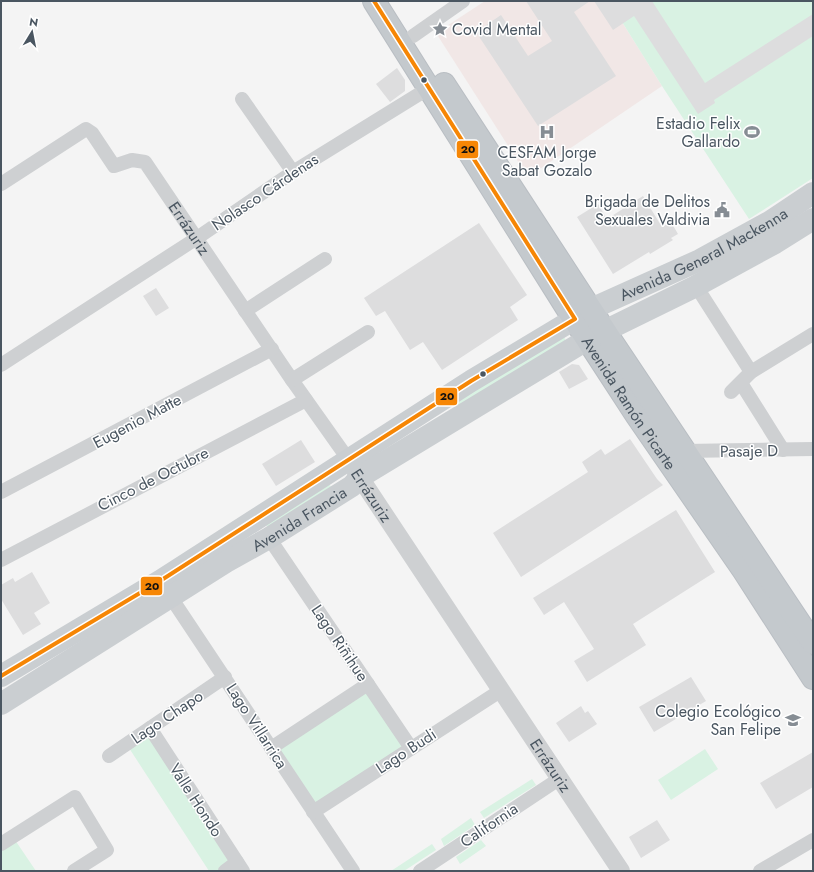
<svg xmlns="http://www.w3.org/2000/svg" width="814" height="872" font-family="Jost,sans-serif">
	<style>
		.medical { fill: #f1e7e6 }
		.green { fill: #d9f2e3 }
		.building { fill: #ddddde }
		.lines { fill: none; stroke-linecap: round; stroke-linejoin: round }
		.trunk-casing { stroke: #b9bec3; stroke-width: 24 }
		.minor { stroke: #ced0d2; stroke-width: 14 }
		.tertiary { stroke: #ced0d2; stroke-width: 18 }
		.primary { stroke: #caced1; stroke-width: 22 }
		.trunk { stroke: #c4c9cd; stroke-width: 22 }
		.bus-1-casing { stroke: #fff; stroke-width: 7 }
		.bus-1 { stroke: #f68605; stroke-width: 4 }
		.bus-dot { fill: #4a5661; stroke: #fff; stroke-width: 1.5 }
		.labels { text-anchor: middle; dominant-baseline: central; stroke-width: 3; stroke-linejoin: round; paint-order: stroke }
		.poi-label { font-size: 16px; fill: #4a5661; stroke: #fff; text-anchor: end }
		.street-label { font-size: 16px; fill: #4a5661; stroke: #fff }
		.line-badge { stroke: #fff; stroke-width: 1.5 }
		.pale-badge-label { font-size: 11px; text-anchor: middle; font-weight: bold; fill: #111 }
	</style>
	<rect width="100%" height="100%" fill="#f4f4f4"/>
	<!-- medical -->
	<path class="medical" d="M485 1H609L662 86 528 177 436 33Z"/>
	<!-- green -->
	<path class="green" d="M609 1H813V178L749 219 662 86Z
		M563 335 566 341 459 407 455 401Z
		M327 481 331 487 268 528 264 522Z
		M369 690 405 747 314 806 278 749Z
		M149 737 235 871H209L129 748Z
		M705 749 718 769 671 800 658 780Z
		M532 779 536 785 484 818 480 812Z
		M471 818 475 825 444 846 441 839Z
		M15 840 36 871H1V849Z
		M481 840 486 846 460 864 456 857Z
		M432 844 436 850 404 871H391Z"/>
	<!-- building -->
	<path class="building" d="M526 1H590L574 12 616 76 538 126 476 32 501 15 528 56 552 41Z
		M594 1H652L705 83 813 14V36L714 100 715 103 698 114 634 16 613 30Z
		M397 68 405 80V91L390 102 376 84Z
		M643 196 662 227 671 222 678 234 671 238 673 240 650 254 649 252 613 274 577 217 598 204 607 219Z
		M479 223 527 295 510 307 518 320 442 370 423 342 410 350 385 311 376 316 364 298Z
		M156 288 169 308 156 316 143 296Z
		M572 364 579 365 588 379 569 389 559 372Z
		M630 439 657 479 663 485 521 577 493 533 588 472 582 462 601 449 605 455Z
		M301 440 315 462 276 486 262 464Z
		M676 510 715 572 633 624 646 645 587 682 574 661 594 649 564 602 544 615 533 598Z
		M32 572 50 603 34 613 41 624 23 635 1 599V585L13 578 15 582Z
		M691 677 706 701 654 732 639 707Z
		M581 706 585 713 588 711 597 724 569 742 556 723Z
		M813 752V787L776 809 760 783Z
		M657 820 670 840 641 858 629 837Z"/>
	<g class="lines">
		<defs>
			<g id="trunk">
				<path id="s5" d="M374 1 570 313 637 416 744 571 813 678"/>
				<path d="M444 84 612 342 813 643"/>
			</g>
		</defs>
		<!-- trunk casing -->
		<use href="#trunk" class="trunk-casing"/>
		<!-- minor -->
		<g class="minor">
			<path d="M413 36 463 1"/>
			<path d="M242 99 293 172"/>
			<path id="s1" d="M1 184 86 129 92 133 114 166 132 160 145 162 292 380 348 459"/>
			<path d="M696 286 751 372"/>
			<path d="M245 311 325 259"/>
			<path d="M1 365 197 238 293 172 429 88"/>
			<path d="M292 380 368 332"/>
			<path d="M741 383 783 450"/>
			<path d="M731 392 751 372 813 334"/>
			<path d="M684 451 813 449"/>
			<path d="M1 492 272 349"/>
			<path d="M269 538 411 748"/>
			<path d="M1 560 306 400"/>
			<path d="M166 590 353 871"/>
			<path d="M150 728 243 871"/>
			<path d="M271 748 368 684"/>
			<path d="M109 756 225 677"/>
			<path d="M313 812 500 691"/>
			<path d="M1 844 75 797 107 850 74 871"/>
			<path d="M225 871 237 862"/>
			<path d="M420 871 559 779"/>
			<path d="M760 871 813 840"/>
		</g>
		<!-- tertiary -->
		<path class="tertiary" id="s2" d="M353 467 621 871"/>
		<!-- primary -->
		<g class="primary">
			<path id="s3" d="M1 676 160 581 471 381 591 309 700 260 771 221 813 193"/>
			<path id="s4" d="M1 704 226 562 269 538 352 486 360 477 588 339 696 286 775 243 813 219"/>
		</g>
		<!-- trunk -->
		<use href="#trunk" class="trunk"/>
		<defs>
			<path id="bus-1" d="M1 676 160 581 471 381 575 319 374 1"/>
		</defs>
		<!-- bus-1 casing -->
		<use href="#bus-1" class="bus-1-casing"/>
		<!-- bus-1 -->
		<use href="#bus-1" class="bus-1"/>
	</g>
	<!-- icons -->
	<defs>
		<symbol id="sight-bare" viewBox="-9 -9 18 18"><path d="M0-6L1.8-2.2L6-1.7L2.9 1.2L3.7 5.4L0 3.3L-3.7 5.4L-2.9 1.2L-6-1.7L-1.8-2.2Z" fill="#868d94" stroke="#fff" stroke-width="2.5" paint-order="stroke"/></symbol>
		<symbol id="hospital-bare" viewBox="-9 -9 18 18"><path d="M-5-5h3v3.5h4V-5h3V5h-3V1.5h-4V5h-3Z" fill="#868d94" stroke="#fff" stroke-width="2.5" paint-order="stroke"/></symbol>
		<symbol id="stadium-bare" viewBox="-9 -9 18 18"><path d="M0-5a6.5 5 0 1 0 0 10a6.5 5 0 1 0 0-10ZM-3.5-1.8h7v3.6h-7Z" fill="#868d94" stroke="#fff" stroke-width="2.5" paint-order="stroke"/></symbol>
		<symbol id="civic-bare" viewBox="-9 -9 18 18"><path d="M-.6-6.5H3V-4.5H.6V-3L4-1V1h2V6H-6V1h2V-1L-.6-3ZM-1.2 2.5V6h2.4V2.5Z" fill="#868d94" stroke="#fff" stroke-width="2.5" paint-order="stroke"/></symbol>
		<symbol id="school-bare" viewBox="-9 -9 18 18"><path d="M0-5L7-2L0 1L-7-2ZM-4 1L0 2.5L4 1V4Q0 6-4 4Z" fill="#868d94" stroke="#fff" stroke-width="2.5" paint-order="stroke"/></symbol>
	</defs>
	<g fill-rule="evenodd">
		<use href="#sight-bare" x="429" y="18" width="22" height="22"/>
		<use href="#hospital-bare" x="536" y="121" width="22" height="22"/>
		<use href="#stadium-bare" x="741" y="121" width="22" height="22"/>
		<use href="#civic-bare" x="711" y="199" width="22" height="22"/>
		<use href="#school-bare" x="782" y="709" width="22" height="22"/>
	</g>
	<!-- markers -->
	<g class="bus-dot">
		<circle cx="424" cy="80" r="3.5"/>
		<circle cx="483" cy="374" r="3.5"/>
	</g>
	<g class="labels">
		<!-- poi labels -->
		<g class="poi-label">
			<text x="452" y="29" text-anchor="start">Covid Mental</text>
			<text x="740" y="123">Estadio Felix<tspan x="740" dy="18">Gallardo</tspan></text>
			<text x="547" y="152" text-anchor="middle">CESFAM Jorge<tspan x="547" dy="18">Sabat Gozalo</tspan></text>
			<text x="710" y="201">Brigada de Delitos<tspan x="710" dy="18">Sexuales Valdivia</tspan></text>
			<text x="781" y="711">Colegio Ecológico<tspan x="781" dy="18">San Felipe</tspan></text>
		</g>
		<!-- street labels -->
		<g class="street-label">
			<text transform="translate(265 192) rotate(-34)">Nolasco Cárdenas</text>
			<text stroke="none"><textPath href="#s1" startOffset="260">Errázuriz</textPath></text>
			<text stroke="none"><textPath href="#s3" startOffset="820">Avenida General Mackenna</textPath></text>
			<text stroke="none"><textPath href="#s5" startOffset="476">Avenida Ramón Picarte</textPath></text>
			<text transform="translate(137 421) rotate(-28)">Eugenio Matte</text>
			<text transform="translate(749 451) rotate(-1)">Pasaje D</text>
			<text transform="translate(153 479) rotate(-27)">Cinco de Octubre</text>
			<text stroke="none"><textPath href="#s2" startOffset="34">Errázuriz</textPath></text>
			<text stroke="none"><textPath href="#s4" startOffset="351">Avenida Francia</textPath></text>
			<text transform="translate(340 643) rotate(56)">Lago Riñihue</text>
			<text transform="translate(167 717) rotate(-34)">Lago Chapo</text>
			<text transform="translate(257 726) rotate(57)">Lago Villarrica</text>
			<text transform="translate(406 751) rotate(-33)">Lago Budi</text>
			<text stroke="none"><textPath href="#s2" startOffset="358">Errázuriz</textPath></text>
			<text transform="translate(196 800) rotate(57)">Valle Hondo</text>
			<text transform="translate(489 825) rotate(-34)">California</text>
		</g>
	</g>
	<g class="line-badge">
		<rect x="456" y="140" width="23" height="19" rx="4" fill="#f68605"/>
		<rect x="435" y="387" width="23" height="19" rx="4" fill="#f68605"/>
		<rect x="140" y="576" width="23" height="20" rx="4" fill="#f68605"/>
	</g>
	<g class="pale-badge-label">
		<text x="468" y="153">20</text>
		<text x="447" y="400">20</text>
		<text x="152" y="590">20</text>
	</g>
	<!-- border -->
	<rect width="814" height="872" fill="none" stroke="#4a5661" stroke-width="4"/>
	<!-- north arrow -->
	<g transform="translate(32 32) rotate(10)" stroke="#ffffff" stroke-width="3" paint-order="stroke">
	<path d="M0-3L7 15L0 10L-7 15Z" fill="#4a5661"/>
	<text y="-6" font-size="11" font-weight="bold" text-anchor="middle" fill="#4a5661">N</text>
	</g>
</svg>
